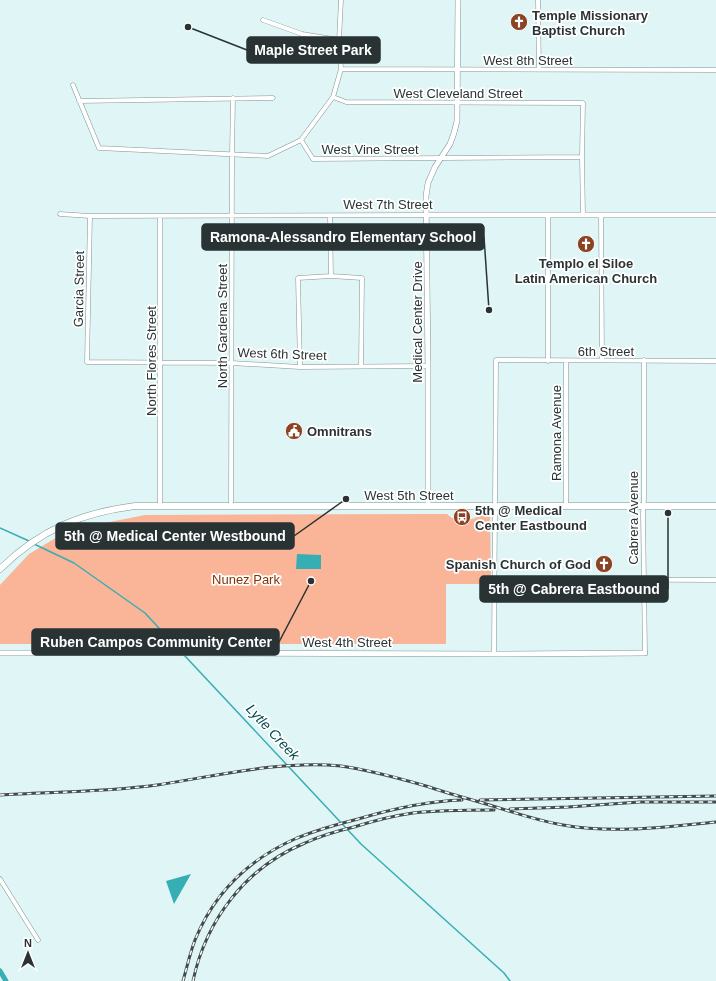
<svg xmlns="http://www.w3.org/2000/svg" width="716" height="981" font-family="Helvetica,sans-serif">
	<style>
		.green { fill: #fab497 }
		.water { fill: #37aeb4 }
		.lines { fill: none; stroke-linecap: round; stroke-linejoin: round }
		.stream { stroke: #37aeb4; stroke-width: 1.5 }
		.canal { stroke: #37aeb4; stroke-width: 5 }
		.minor-casing { stroke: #809596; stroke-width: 5 }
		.tertiary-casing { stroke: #809596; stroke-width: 6 }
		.primary-casing { stroke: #809596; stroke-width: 7 }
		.minor { stroke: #fff; stroke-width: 4 }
		.tertiary { stroke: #fff; stroke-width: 5 }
		.primary { stroke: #fff; stroke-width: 6 }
		.rail-casing { stroke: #414c4d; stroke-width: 3 }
		.rail { stroke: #fff; stroke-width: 1.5; stroke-dasharray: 4.5; stroke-linecap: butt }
		.labels { text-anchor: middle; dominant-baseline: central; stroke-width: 3.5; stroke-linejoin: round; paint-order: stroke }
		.poi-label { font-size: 13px; font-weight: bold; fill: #2a3334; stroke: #fff; text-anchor: start }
		.street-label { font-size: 13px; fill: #2a3334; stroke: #fff }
		.park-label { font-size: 13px; fill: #863201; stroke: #fff }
		.water-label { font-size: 14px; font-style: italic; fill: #024b4f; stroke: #fff }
		.leader { fill: none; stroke: #2a3334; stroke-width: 1.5 }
		.callout-dot { fill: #2a3334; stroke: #fff; stroke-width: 1.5 }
		.callout { fill: #2a3334; stroke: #2a3334; stroke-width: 1.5 }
		.callout-label { font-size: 14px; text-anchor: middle; font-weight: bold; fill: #fff }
	</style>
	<rect width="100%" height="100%" fill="#dff5f6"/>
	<!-- green -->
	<path class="green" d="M435 514H447L452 518 472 519 483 515H490L491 584H446V644H0V585L29 554 59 536 80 528 145 515Z"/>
	<!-- water -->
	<path class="water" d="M297 554 321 555V569H296Z
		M191 874 174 904 166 881Z"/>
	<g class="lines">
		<!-- stream -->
		<path class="stream" d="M0 528 29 541
			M34 544 74 563 145 613 181 652
			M184 655 361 844 504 973 510 981"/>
		<!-- canal -->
		<path class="canal" d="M0 971 6 981"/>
		<defs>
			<path id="minor" d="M538 0 539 70
				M263 20 302 34 339 40
				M341 69 716 70
				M73 85 99 148 268 156 301 140 333 97 341 69 339 40 341 0
				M333 97 346 102 583 103 582 157 583 215
				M79 101 273 98
				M301 140 313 159 582 157
				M60 214 90 216 427 215
				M548 215V361
				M601 215 602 360
				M90 216 87 362 232 363 300 367 428 366
				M330 216 331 276
				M644 360V498L643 514 645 653
				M300 367 298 278 331 276 362 278 361 366
				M160 506V216
				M231 506 232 155 233 98
				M566 506V361
				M494 579 716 580
				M494 654 496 360 716 361
				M0 879 38 940"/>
			<path id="tertiary" d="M427 215H716
				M428 506V366L426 196 428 183 435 167 450 144 454 133 457 121 458 0
				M0 653H170L494 654 645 653"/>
			<path id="primary" d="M0 569C40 530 80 513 135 506H716"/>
		</defs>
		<!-- minor casing -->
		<use href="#minor" class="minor-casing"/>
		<!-- tertiary casing -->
		<use href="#tertiary" class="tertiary-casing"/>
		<!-- primary casing -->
		<use href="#primary" class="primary-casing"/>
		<!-- minor -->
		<use href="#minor" class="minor"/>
		<!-- tertiary -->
		<use href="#tertiary" class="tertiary"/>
		<!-- primary -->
		<use href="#primary" class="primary"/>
		<defs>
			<path id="rail" d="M0 795C52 792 105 792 157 785 216 776 281 760 341 766 370 770 398 778 426 786 450 794 473 800 496 807 518 814 540 821 563 825 614 834 665 827 716 822
				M480 800 716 796
				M510 809 568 807 640 802H716
				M183 981C187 967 190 953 195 940 215 891 249 859 297 838 317 830 338 824 358 819 392 809 426 801 462 800
				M193 981C206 920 246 867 305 843 320 836 337 831 354 827 373 821 392 816 413 813 439 810 467 810 494 810"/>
		</defs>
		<!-- rail casing -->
		<use href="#rail" class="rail-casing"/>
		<!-- rail -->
		<use href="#rail" class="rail"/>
	</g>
	<!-- icons -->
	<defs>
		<symbol id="church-disc" viewBox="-11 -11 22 22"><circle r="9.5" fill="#8b4323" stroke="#fff"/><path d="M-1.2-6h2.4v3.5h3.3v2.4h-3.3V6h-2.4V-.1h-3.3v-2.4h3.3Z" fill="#fff"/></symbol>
		<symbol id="civic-disc" viewBox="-11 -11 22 22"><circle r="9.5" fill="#8b4323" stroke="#fff"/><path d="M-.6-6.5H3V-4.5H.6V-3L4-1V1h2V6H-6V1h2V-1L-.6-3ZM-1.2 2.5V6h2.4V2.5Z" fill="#fff"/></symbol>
		<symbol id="bus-disc" viewBox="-11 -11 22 22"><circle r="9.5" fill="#8b4323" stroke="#fff"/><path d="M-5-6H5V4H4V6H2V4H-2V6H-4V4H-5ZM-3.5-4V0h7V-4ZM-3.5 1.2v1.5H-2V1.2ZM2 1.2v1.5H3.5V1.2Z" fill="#fff"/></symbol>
	</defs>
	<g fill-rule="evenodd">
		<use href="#church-disc" x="509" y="12" width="20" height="20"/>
		<use href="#church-disc" x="576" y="234" width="20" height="20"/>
		<use href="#civic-disc" x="284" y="421" width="20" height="20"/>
		<use href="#bus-disc" x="452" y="507" width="20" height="20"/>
		<use href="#church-disc" x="594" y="554" width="20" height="20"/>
	</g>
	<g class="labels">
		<!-- poi labels -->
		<g class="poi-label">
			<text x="532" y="15">Temple Missionary<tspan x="532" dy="15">Baptist Church</tspan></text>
			<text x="586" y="263" text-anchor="middle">Templo el Siloe<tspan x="586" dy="15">Latin American Church</tspan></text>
			<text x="307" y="431">Omnitrans</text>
			<text x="475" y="510">5th @ Medical<tspan x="475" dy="15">Center Eastbound</tspan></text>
			<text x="591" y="564" text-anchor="end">Spanish Church of God</text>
		</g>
		<!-- street labels -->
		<g class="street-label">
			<text x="528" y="60">West 8th Street</text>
			<text x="458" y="93">West Cleveland Street</text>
			<text x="370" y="149">West Vine Street</text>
			<text x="388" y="204">West 7th Street</text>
			<text transform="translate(79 289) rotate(-89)">Garcia Street</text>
			<text transform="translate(417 322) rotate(-90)">Medical Center Drive</text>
			<text transform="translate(222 326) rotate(-90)">North Gardena Street</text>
			<text x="606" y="351">6th Street</text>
			<text transform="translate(282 354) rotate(2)">West 6th Street</text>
			<text transform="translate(151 361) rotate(-90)">North Flores Street</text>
			<text transform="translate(556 433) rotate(-90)">Ramona Avenue</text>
			<text x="409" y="495">West 5th Street</text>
			<text transform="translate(633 518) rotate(-90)">Cabrera Avenue</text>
			<text x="347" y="642">West 4th Street</text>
		</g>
		<!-- park labels -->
		<g class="park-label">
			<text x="246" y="579">Nunez Park</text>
		</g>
		<!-- water labels -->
		<g class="water-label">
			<text transform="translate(273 732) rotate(47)">Lytle Creek</text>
		</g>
	</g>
	<!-- callouts -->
	<path class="leader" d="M188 27L247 50M489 310L484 237M346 499L294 536M668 513L668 589M311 581L279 642"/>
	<g class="callout-dot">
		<circle cx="188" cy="27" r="4"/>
		<circle cx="489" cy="310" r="4"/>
		<circle cx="346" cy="499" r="4"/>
		<circle cx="668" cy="513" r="4"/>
		<circle cx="311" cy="581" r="4"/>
	</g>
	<g class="callout">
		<rect x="247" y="37" width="133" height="26" rx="4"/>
		<rect x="202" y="224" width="282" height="26" rx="4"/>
		<rect x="56" y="523" width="238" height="26" rx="4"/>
		<rect x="480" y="576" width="188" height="26" rx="4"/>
		<rect x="32" y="629" width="247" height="26" rx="4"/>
	</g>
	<g class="callout-label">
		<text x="313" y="55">Maple Street Park</text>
		<text x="343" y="242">Ramona-Alessandro Elementary School</text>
		<text x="175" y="541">5th @ Medical Center Westbound</text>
		<text x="574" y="594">5th @ Cabrera Eastbound</text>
		<text x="156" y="647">Ruben Campos Community Center</text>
	</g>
	<!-- north arrow -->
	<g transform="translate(28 953)" stroke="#ffffff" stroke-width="3" paint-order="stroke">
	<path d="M0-3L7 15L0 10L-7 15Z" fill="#2a3334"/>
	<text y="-6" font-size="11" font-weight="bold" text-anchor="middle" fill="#2a3334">N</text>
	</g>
</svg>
